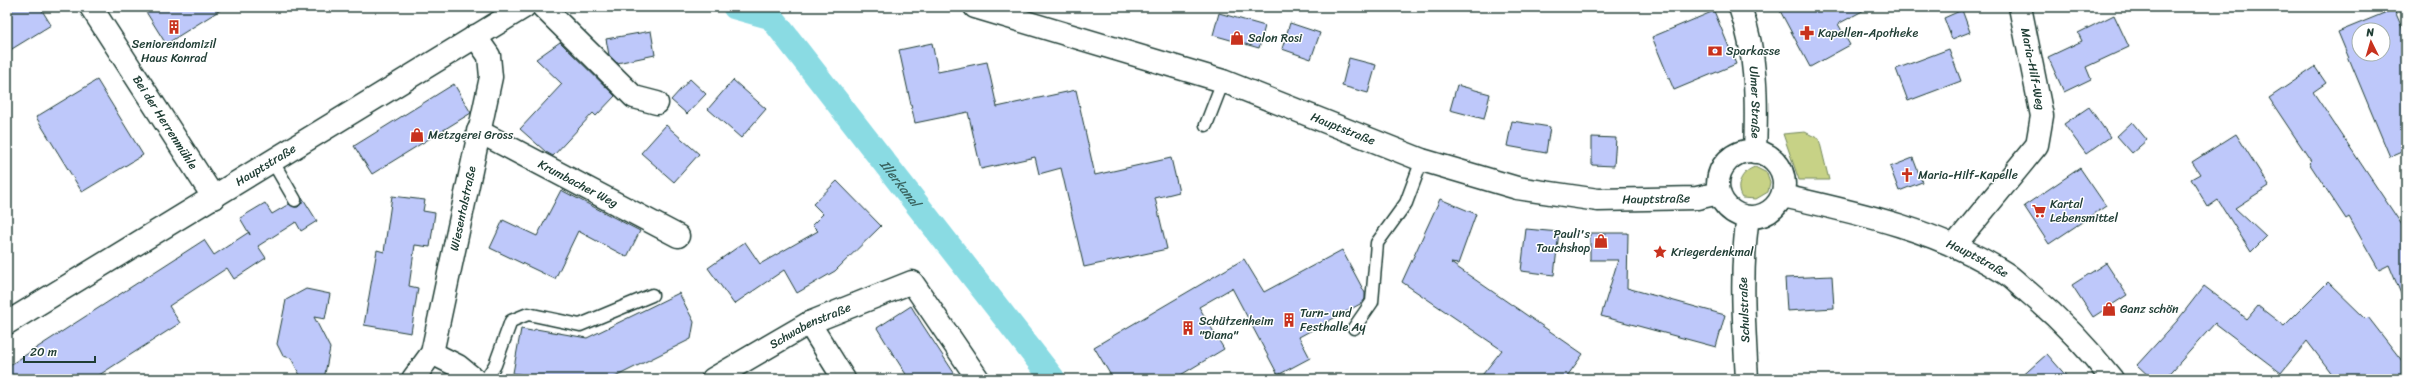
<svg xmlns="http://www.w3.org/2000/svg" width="2413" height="386" font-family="Sriracha,sans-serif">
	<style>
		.green { fill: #c7d286; stroke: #73885d }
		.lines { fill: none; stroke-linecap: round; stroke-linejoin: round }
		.canal { stroke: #8adbe3; stroke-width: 25 }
		.building { fill: #bec8fa; stroke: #1f3d34; fill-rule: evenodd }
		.lane-casing { stroke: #1f3d34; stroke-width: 15 }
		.street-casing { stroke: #1f3d34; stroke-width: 25 }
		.secondary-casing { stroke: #1f3d34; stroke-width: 25 }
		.lane { stroke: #fff; stroke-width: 12 }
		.street { stroke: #fff; stroke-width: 22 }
		.secondary { stroke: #fff; stroke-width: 22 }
		.labels { text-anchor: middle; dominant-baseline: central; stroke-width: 3; stroke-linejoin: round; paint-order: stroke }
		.poi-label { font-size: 12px; fill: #1f3d34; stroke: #fff; text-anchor: start }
		.street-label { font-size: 12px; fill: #1f3d34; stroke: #fff }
		.water-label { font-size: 13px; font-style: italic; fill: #3a6460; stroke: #fff }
	</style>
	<rect width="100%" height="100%" fill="#fff"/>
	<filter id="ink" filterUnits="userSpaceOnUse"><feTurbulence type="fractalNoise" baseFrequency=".025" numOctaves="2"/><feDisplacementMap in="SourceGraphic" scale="8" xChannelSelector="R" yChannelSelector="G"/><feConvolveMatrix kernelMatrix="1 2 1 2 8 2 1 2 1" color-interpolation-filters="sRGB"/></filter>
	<g filter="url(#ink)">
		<!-- green -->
		<path class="green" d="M1805 132 1819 139 1829 180H1799L1783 134Z
			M1755 167 1767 173 1770 182 1768 192 1756 199 1742 198C1734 186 1742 171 1755 167Z"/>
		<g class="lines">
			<!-- canal -->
			<path class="canal" id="s1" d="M735 7 771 17 1053 379"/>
		</g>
		<!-- building -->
		<path class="building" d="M7 7H40L51 25 7 52Z
			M143 7H225L166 44Z
			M1778 7H1870L1838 24 1850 45 1810 67Z
			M2394 9 2406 37V150L2390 157 2338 32ZM2359 30H2383V54H2359Z
			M1962 10 1970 32 1952 39 1944 18Z
			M1714 11 1736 64 1674 90 1652 37Z
			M1219 13 1265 26 1259 48 1213 35Z
			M2114 15 2129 47 2086 67 2091 79 2064 92 2048 57 2082 41 2078 33Z
			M1290 23 1320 33 1311 59 1282 49Z
			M651 31 655 55 617 63 609 55 606 39Z
			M560 42 615 96 596 116 593 113 553 156 546 152 520 129 562 84 536 59Z
			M932 43 938 72 987 62 997 107 1076 90 1095 175 1171 158 1179 192 1155 198 1167 249 1084 267 1061 168 1039 174 1035 157 981 169 968 112 915 123 899 50Z
			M1949 49 1961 81 1908 101 1896 69Z
			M1349 58 1376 65 1368 93 1342 86Z
			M2315 67 2326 83 2313 92 2406 231V306L2389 265 2379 270 2349 217 2346 219 2309 163 2311 161 2269 98Z
			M690 79 706 94 687 114 671 100Z
			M97 80 143 155 82 192 36 117Z
			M733 80 766 109 741 138 708 109Z
			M454 84 471 113 372 174 354 146Z
			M1457 85 1490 94 1484 119 1450 110Z
			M2089 107 2110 137 2086 154 2064 124Z
			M1512 121 1550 127 1546 153 1507 146Z
			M2132 122 2147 140 2132 153 2117 136Z
			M666 125 699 154 674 182 641 153Z
			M2236 134 2269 186 2235 208 2266 237 2251 252 2218 200 2208 207 2191 179 2200 174 2192 162Z
			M1592 137 1616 138 1614 166 1592 165Z
			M1913 158 1922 182 1899 191 1890 167Z
			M2080 168 2106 206 2049 244 2024 206Z
			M837 181 881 226 835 271 797 293 784 270 734 304 708 268 745 242 760 264 818 231 812 225 823 214 813 204Z
			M561 190 640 231 627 257 578 231 555 279 490 248 503 220 537 236Z
			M392 196 425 200 423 211 435 213 430 247 415 245 409 286 418 288 411 333 364 325 377 250 384 252Z
			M302 197 317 221 301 231 296 222 258 246 266 258 234 279 227 268 169 306 180 323 93 379H7V367L204 240 214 255 249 232 250 235 240 218 265 203 272 214 289 204 295 207H298L302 203Z
			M1440 199 1476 214 1458 264 1451 263 1583 354 1565 379H1479L1502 350 1402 282Z
			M1526 229 1559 232 1554 275 1521 271Z
			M1590 233H1628L1627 288 1725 315 1716 347 1601 316 1618 260H1590Z
			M1342 250 1365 293V299L1362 303 1299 337 1310 358 1278 375 1232 288 1199 307 1224 349 1174 379H1113L1094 347 1244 259 1264 292Z
			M2106 263 2127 295 2093 317 2072 285Z
			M1832 276 1834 308 1787 311 1785 278Z
			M2328 282 2366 319 2368 317 2406 366V379H2336L2307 341 2281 373 2215 323 2165 379H2152L2137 365 2177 321 2204 286 2247 319 2258 306 2284 326Z
			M306 289 330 294 325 319 314 317 330 348 324 379H302L291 358 283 356 277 344 286 300Z
			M679 293 694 322 691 339 611 379H546L513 373 521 329 532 331 536 329 587 338Z
			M911 306 922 324 958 379H909L893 354 877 328Z
			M2047 354 2069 379H2019Z"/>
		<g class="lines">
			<defs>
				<path id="lane" d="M1206 125 1223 81
					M273 162 295 200
					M1354 328 1372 302 1377 243 1406 203 1422 160
					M486 379 495 365 511 321 528 314 580 325 652 295"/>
				<g id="street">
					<path id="s2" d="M91 7 214 198"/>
					<path d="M543 7 634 97 657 103"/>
					<path id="s3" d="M478 131 678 236"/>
					<path d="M1954 246 2037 145 2042 116 2020 7"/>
					<path d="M809 323 844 379"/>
					<path d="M432 353 458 366 474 379"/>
					<path id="s4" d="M413 379 432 353 491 77 489 56 475 36"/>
					<path id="s5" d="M713 379 809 323 912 282 978 379"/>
					<path d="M1747 379C1744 325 1740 271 1748 217"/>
				</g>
				<g id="secondary">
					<path id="s6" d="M975 7 1223 81 1422 160 1517 188 1598 200 1697 198 1719 193"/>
					<path id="s7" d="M1740 7C1757 55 1757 101 1755 152"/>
					<circle cx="1751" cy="184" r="33"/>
					<path id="s8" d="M1783 196C1859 213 1938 230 2005 273 2013 278 2020 286 2028 292 2059 318 2087 347 2112 379"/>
					<path id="s9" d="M7 323 524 7"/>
				</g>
			</defs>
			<!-- lane casing -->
			<use href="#lane" class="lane-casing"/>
			<!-- street casing -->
			<use href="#street" class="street-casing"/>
			<!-- secondary casing -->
			<use href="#secondary" class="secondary-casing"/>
			<!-- lane -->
			<use href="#lane" class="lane"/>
			<!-- street -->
			<use href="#street" class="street"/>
			<!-- secondary -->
			<use href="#secondary" class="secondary"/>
		</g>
	</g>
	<!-- icons -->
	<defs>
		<symbol id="building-bare" viewBox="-9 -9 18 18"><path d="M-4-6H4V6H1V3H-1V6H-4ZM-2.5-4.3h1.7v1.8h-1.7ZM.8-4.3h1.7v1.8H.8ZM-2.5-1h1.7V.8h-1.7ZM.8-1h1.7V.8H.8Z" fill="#c8321e" stroke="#fff" stroke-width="2.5" paint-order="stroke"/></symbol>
		<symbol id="pharmacy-bare" viewBox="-9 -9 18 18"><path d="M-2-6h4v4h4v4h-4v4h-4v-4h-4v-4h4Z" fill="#c8321e" stroke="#fff" stroke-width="2.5" paint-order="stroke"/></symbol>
		<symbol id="shop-bare" viewBox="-9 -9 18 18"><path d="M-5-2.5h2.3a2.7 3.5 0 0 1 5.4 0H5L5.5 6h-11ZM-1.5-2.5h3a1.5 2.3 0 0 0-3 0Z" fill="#c8321e" stroke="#fff" stroke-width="2.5" paint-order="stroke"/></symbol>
		<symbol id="bank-bare" viewBox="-9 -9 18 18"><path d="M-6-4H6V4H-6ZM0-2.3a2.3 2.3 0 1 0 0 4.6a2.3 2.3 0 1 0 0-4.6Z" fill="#c8321e" stroke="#fff" stroke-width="2.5" paint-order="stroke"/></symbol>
		<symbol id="church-bare" viewBox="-9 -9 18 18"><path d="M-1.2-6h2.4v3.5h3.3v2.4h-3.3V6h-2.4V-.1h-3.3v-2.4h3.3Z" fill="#c8321e" stroke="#fff" stroke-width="2.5" paint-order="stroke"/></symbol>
		<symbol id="supermarket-bare" viewBox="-9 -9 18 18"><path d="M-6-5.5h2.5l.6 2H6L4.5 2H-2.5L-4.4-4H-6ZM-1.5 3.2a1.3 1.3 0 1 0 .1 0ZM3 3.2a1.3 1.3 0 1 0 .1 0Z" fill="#c8321e" stroke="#fff" stroke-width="2.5" paint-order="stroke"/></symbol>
		<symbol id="sight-bare" viewBox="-9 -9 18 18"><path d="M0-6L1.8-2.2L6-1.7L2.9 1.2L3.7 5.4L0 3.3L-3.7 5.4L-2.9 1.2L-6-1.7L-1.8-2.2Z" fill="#c8321e" stroke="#fff" stroke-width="2.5" paint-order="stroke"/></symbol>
	</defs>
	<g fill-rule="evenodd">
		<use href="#building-bare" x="164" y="17" width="20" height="20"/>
		<use href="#pharmacy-bare" x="1797" y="23" width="20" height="20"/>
		<use href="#shop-bare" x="1227" y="28" width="20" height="20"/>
		<use href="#bank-bare" x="1705" y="41" width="20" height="20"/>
		<use href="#shop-bare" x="407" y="125" width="20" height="20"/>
		<use href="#church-bare" x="1897" y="165" width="20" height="20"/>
		<use href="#supermarket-bare" x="2029" y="201" width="20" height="20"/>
		<use href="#shop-bare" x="1591" y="231" width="20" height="20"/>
		<use href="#sight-bare" x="1650" y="242" width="20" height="20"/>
		<use href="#shop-bare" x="2099" y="299" width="20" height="20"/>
		<use href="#building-bare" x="1279" y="310" width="20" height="20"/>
		<use href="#building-bare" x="1178" y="318" width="20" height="20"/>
	</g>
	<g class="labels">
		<!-- poi labels -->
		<g class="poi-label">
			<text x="1818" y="33">Kapellen-Apotheke</text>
			<text x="1248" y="38">Salon Rosi</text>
			<text x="174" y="44" text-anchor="middle">Seniorendomizil<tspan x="174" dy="14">Haus Konrad</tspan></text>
			<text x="1726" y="51">Sparkasse</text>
			<text x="428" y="135">Metzgerei Gross</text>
			<text x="1918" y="175">Maria-Hilf-Kapelle</text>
			<text x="2050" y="204">Kartal<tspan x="2050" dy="14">Lebensmittel</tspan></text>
			<text x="1590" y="234" text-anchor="end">Pauli's<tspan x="1590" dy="14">Tauchshop</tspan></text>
			<text x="1671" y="252">Kriegerdenkmal</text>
			<text x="2120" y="309">Ganz schön</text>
			<text x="1300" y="313">Turn- und<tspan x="1300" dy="14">Festhalle Ay</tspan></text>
			<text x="1199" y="321">Schützenheim<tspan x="1199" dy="14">"Diana"</tspan></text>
		</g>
		<!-- street labels -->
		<g class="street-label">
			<text transform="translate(2033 69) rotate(79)">Maria-Hilf-Weg</text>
			<text stroke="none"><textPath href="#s7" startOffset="97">Ulmer Straße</textPath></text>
			<text stroke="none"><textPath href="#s2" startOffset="137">Bei der Herrenmühle</textPath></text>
			<text stroke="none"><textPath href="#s6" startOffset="388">Hauptstraße</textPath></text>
			<text stroke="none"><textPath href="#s9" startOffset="303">Hauptstraße</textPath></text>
			<text stroke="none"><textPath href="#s3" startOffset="113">Krumbacher Weg</textPath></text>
			<text stroke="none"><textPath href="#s6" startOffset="712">Hauptstraße</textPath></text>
			<text stroke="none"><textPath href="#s4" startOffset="180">Wiesentalstraße</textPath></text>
			<text stroke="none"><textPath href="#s8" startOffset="205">Hauptstraße</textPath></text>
			<text transform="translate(1744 310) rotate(-92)">Schulstraße</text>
			<text stroke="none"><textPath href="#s5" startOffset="111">Schwabenstraße</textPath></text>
		</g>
		<!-- water labels -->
		<g class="water-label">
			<text stroke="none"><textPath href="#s1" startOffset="248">Illerkanal</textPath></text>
		</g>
	</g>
	<!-- margin -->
	<rect width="2413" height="386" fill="none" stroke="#fff" stroke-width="24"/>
	<rect x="12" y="12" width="2389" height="362" fill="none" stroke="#1f3d34" stroke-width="1.5" filter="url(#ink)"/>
	<!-- north arrow -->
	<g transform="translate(2371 42) rotate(355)"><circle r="19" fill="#ffffff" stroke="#a5b1ae"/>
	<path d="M0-3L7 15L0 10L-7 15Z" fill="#c8321e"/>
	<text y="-6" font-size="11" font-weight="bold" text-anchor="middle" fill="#1f3d34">N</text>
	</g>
	<!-- scale -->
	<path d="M24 356v6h71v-6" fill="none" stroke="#1f3d34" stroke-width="2"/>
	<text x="30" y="356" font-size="12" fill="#1f3d34" stroke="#ffffff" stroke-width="3" paint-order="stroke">20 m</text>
</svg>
